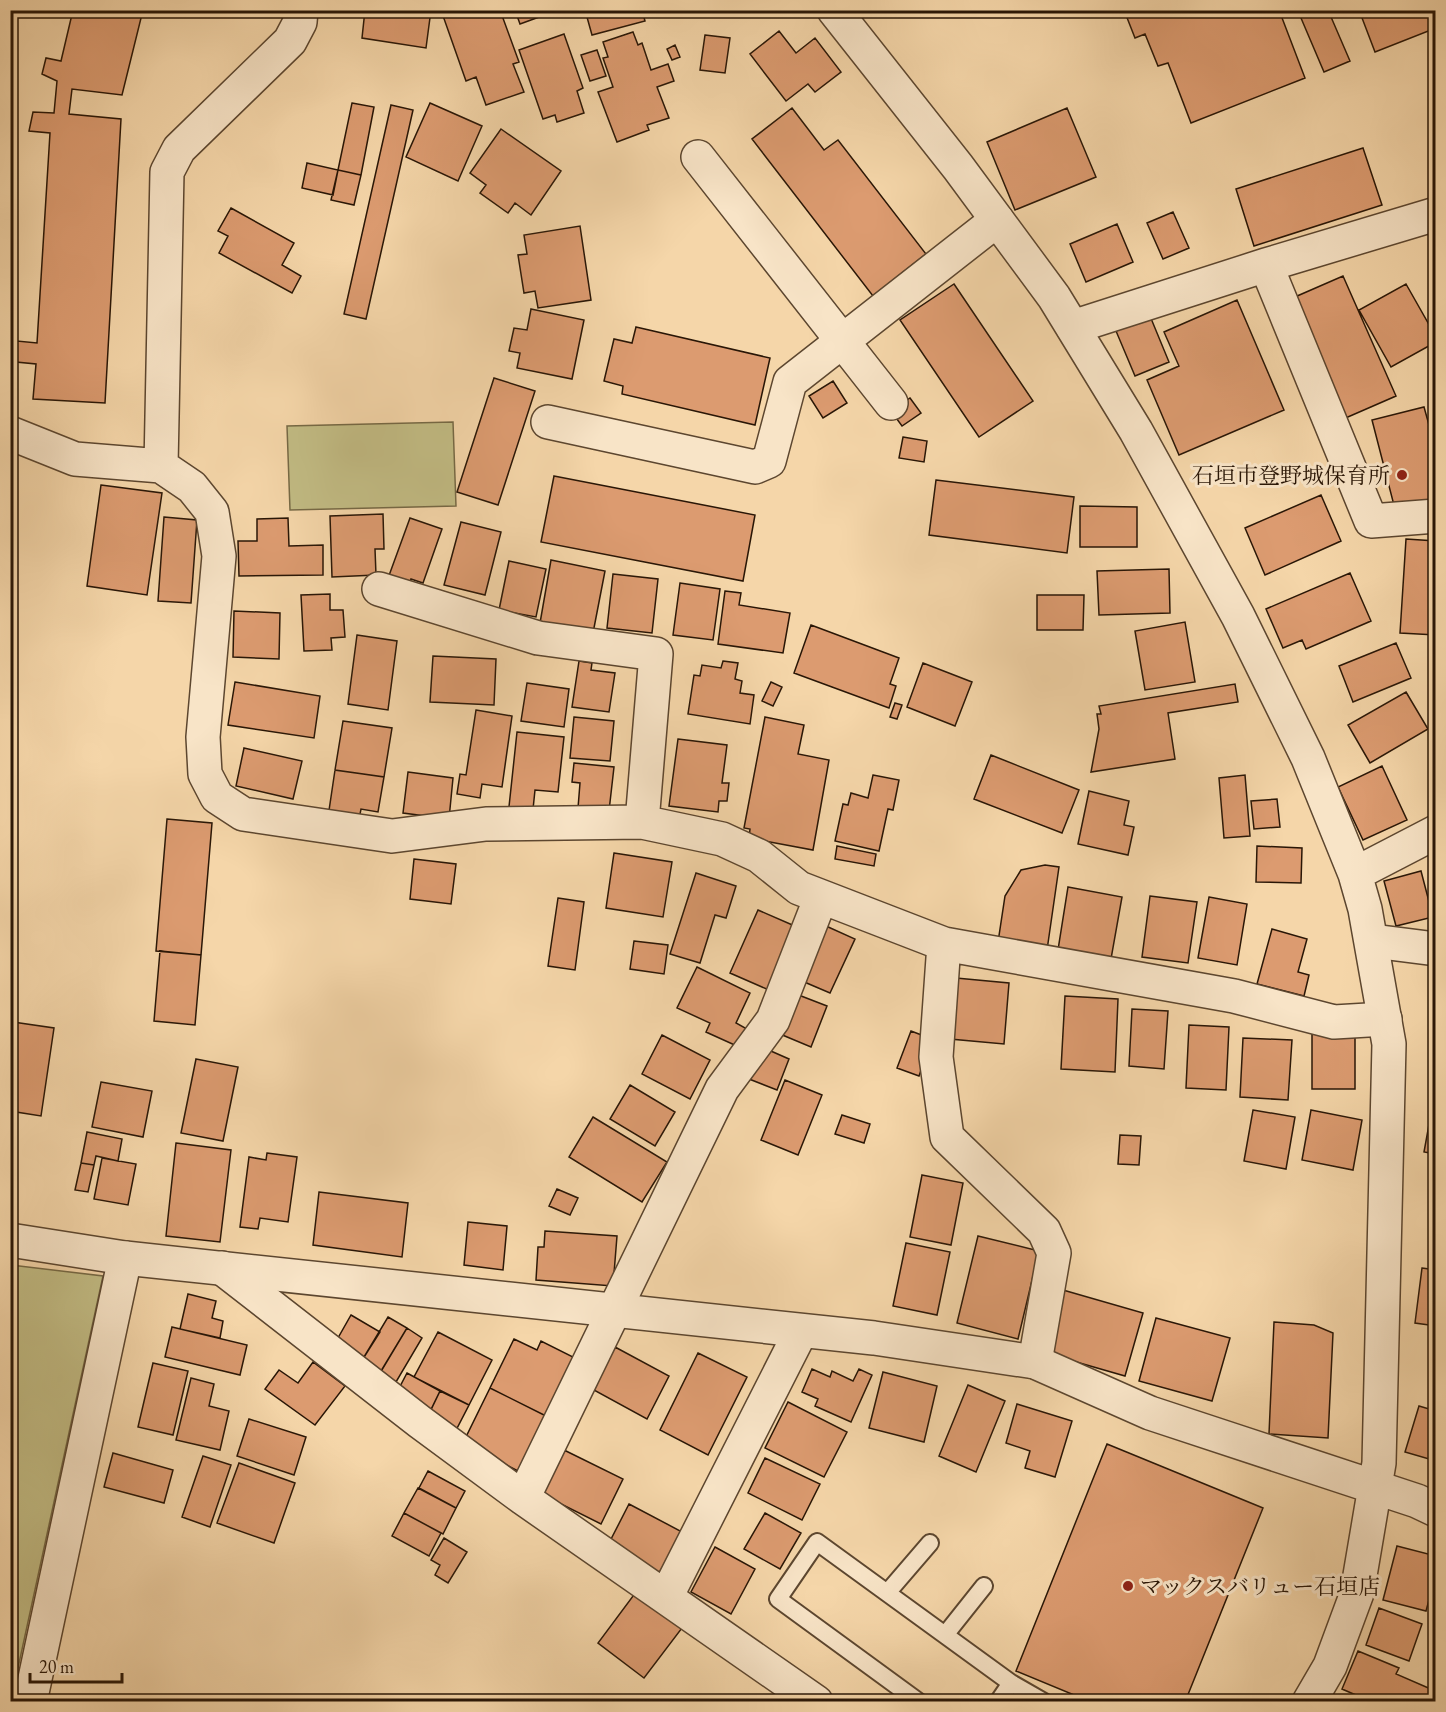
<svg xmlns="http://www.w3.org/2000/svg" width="1446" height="1712" font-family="'EB Garamond','Noto Serif JP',serif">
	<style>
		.green { fill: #c2bc84; stroke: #766945; stroke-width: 1.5 }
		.building { fill: #dc9b70; stroke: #291606; stroke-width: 1.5 }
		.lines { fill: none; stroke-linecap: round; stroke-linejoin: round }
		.service-casing { stroke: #5c462f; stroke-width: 20 }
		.minor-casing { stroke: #5c462f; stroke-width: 36 }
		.tertiary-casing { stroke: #5c462f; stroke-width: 36 }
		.service { stroke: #f8e4c7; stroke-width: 16 }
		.minor { stroke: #f8e4c7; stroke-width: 33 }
		.tertiary { stroke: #f8e4c7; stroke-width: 33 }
		.poi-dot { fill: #8f2418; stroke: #f8e4c7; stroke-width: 2 }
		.labels { text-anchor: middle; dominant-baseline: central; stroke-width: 6; stroke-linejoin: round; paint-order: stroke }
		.poi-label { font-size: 22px; fill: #291606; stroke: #f8e4c7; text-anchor: end }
	</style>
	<rect width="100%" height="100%" fill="#f5d6a9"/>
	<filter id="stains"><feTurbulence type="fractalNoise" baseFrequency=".00333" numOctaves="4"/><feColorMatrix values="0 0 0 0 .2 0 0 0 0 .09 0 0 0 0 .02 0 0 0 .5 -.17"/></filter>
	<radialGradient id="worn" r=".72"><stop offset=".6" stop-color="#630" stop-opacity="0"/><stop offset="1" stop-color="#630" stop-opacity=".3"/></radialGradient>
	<!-- green -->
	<path class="green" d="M453 422 456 506 290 510 287 426Z
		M11 1265 103 1276 13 1691H10Z"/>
	<!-- building -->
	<path class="building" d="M73 10H143L122 95 72 89 69 114 121 119 105 403 33 399 36 364 16 362 17 341 37 343 50 133 29 131 33 112 54 113 57 81 42 74 46 58 61 61Z
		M365 10H431L426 48 362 38Z
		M450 10H500L519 62 513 64 524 92 486 105 476 77 466 81 442 13Z
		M515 10H540L542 16 520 24Z
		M585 10H642L645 21 592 35Z
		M1124 10H1279L1305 78 1191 123 1168 63 1158 66 1145 34 1135 38Z
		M1328 10 1350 61 1324 72 1298 11Z
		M1359 10H1436V28L1375 52Z
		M779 31 796 53 815 38 841 72 815 92 808 84 786 101 750 54Z
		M633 32 638 45 642 43 651 70 668 64 674 81 657 87 669 118 647 125 649 130 617 142 598 92 613 87 603 58 608 57 603 42Z
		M564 34 583 88 577 91 584 113 557 122 555 115 543 119 519 50Z
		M705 35 730 38 725 73 700 70Z
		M675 45 680 57 672 60 667 49Z
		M597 50 606 76 590 81 581 55Z
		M352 103 374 107 361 175 338 170Z
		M430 103 482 126 458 181 406 157Z
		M391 105 413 110 366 319 344 314Z
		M792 108 824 150 838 140 926 254 873 296 752 139Z
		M1067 108 1096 177 1015 210 987 142Z
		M501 129 561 171 531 215 515 203 508 213 480 193 486 185 470 173Z
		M1363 148 1382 205 1254 246 1236 189Z
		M307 163 338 170 333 195 302 188Z
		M338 170 361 175 354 205 331 200Z
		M231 208 294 243 282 265 301 276 292 293 219 253 228 236 218 231Z
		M1173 212 1189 248 1163 259 1147 223Z
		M1117 224 1133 262 1086 282 1070 244Z
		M580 226 591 300 538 308 535 291 524 293 518 255 527 254 524 235Z
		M1343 276 1396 396 1341 420 1288 300Z
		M954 284 1033 401 979 437 900 320Z
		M1406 284 1436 337V342L1391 367 1359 310Z
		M1237 300 1284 410 1179 455 1147 380 1179 366 1164 332Z
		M531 309 584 320 572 379 517 368 520 353 509 351 514 328 527 330Z
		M1150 316 1169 362 1135 376 1116 331Z
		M636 327 770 358 755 425 622 394 623 386 604 381 614 339 632 343Z
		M494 378 535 391 498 505 457 492Z
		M833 381 847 403 823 418 809 396Z
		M910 398 921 413 902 426 891 411Z
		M1424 407 1436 450V502L1396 513 1372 420Z
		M903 437 927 441 924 462 899 458Z
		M554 476 755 515 743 581 541 542Z
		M936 480 1074 497 1067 553 929 535Z
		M101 485 162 493 147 595 87 586Z
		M1321 495 1341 541 1265 575 1245 528Z
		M1080 506 1137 507V547H1080Z
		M383 514 384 549H375L376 575 332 577 330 516Z
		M164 517 197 520 191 603 158 601Z
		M288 518 289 546 323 545V575L239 576 238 541H257V519Z
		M410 518 442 529 423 583 411 579 408 589 387 581Z
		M461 522 501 532 485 595 444 585Z
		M1406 539 1436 541V635L1400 633Z
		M551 560 605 571 593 633 540 623Z
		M509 561 546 569 536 617 499 610Z
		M1169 569 1170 613 1099 615 1097 571Z
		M1350 573 1371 621 1306 649 1302 640 1283 648 1266 609Z
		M613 574 658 579 652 633 607 628Z
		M680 583 720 589 713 640 673 635Z
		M725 591 741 593 739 605 790 613 783 653 718 644Z
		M330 594V610H343L345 637 331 638 332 650 304 651 301 595Z
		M1037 595H1084L1083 630H1037Z
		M234 611 280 613 279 659 233 657Z
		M1185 622 1195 682 1145 690 1135 631Z
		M811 625 899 658 890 684 896 686 889 708 794 673Z
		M357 635 397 641 388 710 348 704Z
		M1396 643 1411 678 1353 702 1339 666Z
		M433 656 496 659 494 705 430 702Z
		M579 661 592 663 591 670 615 673 609 712 572 707Z
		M723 661 738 663 735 679 742 681 740 693 754 695 750 724 688 714 694 675 700 676 702 665 721 668Z
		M923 663 972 682 955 726 907 707Z
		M235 682 320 696 314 738 228 725Z
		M771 682 782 687 773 706 762 701Z
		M527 683 569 689 564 727 521 721Z
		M1235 684 1238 702 1168 713 1175 759 1091 772 1099 729 1097 714H1101L1099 706Z
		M1406 692 1428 729 1370 763 1348 725Z
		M895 703 902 705 897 719 890 717Z
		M476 710 512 716 502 787 482 784 480 798 457 794 460 774 466 775Z
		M574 717 614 721 610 761 570 758Z
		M765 717 804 725 798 754 829 760 813 850 749 838 750 829 744 828Z
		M343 721 392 728 384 777 335 770Z
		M517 732 564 737 558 792 535 790 532 819 508 816Z
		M678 739 727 745 722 783H729L727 801H719L718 812 669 806Z
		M244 748 302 761 293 799 236 786Z
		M991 755 1079 790 1062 833 974 799Z
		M574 763 614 767 609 811 578 808 580 783 572 782Z
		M1382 766 1407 820 1363 840 1338 787Z
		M335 770 384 777 378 812 361 809 357 829 327 824Z
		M408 772 453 778 449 819 403 813Z
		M873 775 899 780 893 810 888 809 879 851 835 841 843 804 848 805 851 793 868 798Z
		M1245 775 1250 836 1224 838 1219 778Z
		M1089 791 1129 801 1124 825 1134 827 1128 855 1078 844Z
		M1277 799 1280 827 1254 829 1251 801Z
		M167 819 212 823 201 955 156 951Z
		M837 846 876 854 874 866 835 859Z
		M1257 846 1302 848 1301 883 1256 882Z
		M614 853 672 862 663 917 606 908Z
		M414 859 456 864 451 904 410 899Z
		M1045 865 1059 867 1046 957 997 949 1005 896 1021 870Z
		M1421 871 1433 917 1396 926 1384 881Z
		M696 873 736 886 726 918 715 915 700 963 670 954Z
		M1068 887 1122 897 1111 959 1058 950Z
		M1150 896 1197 902 1188 963 1142 957Z
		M1209 897 1247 904 1237 965 1198 958Z
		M558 898 584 902 575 970 548 966Z
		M758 910 797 927 769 990 730 973Z
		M826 926 855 939 830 993 802 981Z
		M1272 929 1307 939 1298 972 1309 975 1304 996 1257 984Z
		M634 941 668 945 664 974 630 969Z
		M160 951 201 955 195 1025 154 1021Z
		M697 967 750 993 736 1023 747 1029 739 1047 706 1032 710 1023 677 1008Z
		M956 978 1009 983 1004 1044 950 1039Z
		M796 994 827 1006 811 1047 780 1034Z
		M1065 996 1118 999 1115 1072 1061 1069Z
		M1132 1009 1168 1011 1164 1069 1129 1066Z
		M13 1022 54 1028 41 1116 10 1111Z
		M1189 1025 1229 1027 1226 1090 1186 1088Z
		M1312 1027H1355V1089H1312Z
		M911 1031 932 1039 919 1076 897 1068Z
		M662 1035 710 1060 690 1099 642 1074Z
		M1243 1038 1292 1040 1288 1100 1240 1097Z
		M757 1045 789 1059 777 1090 744 1077Z
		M196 1059 238 1067 223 1141 181 1133Z
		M785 1080 822 1095 798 1155 761 1140Z
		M101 1082 152 1091 143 1137 92 1127Z
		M630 1085 675 1112 655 1146 610 1119Z
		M1436 1086V1154L1424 1152Z
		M1253 1110 1295 1117 1286 1169 1244 1161Z
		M1311 1110 1362 1120 1353 1170 1302 1160Z
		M842 1115 870 1124 864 1143 835 1134Z
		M593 1117 667 1162 642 1202 569 1157Z
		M87 1132 122 1139 118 1161 96 1156 94 1165 81 1163Z
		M1120 1135 1141 1136 1139 1165 1118 1164Z
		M176 1143 231 1150 220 1242 166 1236Z
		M267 1153 297 1157 288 1222 260 1218 258 1229 240 1227 249 1157 266 1160Z
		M102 1158 136 1164 128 1205 94 1199Z
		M81 1163 94 1165 88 1192 75 1190Z
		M922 1175 963 1183 951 1245 910 1237Z
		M557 1189 578 1198 570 1215 549 1206Z
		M319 1192 408 1203 402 1257 313 1245Z
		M468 1222 507 1226 503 1270 464 1265Z
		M545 1231 617 1236 613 1286 536 1280 538 1247H544Z
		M978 1236 1039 1251 1018 1339 957 1323Z
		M906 1243 950 1252 937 1315 893 1306Z
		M1422 1268 1436 1270V1326L1415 1323Z
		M1063 1290 1143 1313 1125 1376 1045 1353Z
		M188 1294 216 1301 212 1318 223 1321 220 1338 180 1329Z
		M351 1315 380 1332 361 1362 334 1345Z
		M388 1317 407 1328 375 1381 361 1362Z
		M1156 1318 1230 1338 1212 1401 1139 1381Z
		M1274 1322 1314 1325 1333 1333 1328 1438 1269 1434Z
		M172 1327 247 1345 240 1375 165 1357Z
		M407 1328 422 1338 396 1382 380 1373Z
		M438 1332 492 1360 469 1405 414 1377Z
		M514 1339 537 1350 541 1341 579 1360 550 1418 490 1388Z
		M615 1347 669 1376 647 1419 592 1389Z
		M698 1353 747 1377 708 1455 660 1430Z
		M313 1362 345 1386 315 1425 265 1389 279 1370 298 1383Z
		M153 1363 188 1371 173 1435 138 1427Z
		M812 1369 830 1377 832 1371 853 1381 859 1369 872 1375 851 1422 815 1406 818 1399 802 1392Z
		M883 1372 937 1386 924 1442 869 1428Z
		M407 1373 440 1391 428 1416 394 1398Z
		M191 1378 214 1384 209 1406 229 1411 220 1450 176 1440Z
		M968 1385 1005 1401 976 1472 939 1456Z
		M490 1388 546 1416 518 1471 463 1443Z
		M440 1391 469 1405 453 1436 425 1422Z
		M788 1402 847 1432 824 1477 765 1448Z
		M1017 1404 1072 1421 1055 1477 1025 1468 1030 1451 1006 1443Z
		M1419 1406 1436 1411V1461L1405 1452Z
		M249 1419 306 1437 294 1475 237 1456Z
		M1107 1444 1263 1508 1185 1702H1091L1016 1671Z
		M564 1450 623 1479 601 1524 543 1495Z
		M113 1453 173 1470 164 1503 104 1487Z
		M203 1456 231 1465 210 1527 182 1517Z
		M765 1458 820 1484 802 1520 748 1493Z
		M239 1463 295 1483 274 1543 217 1523Z
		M428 1471 465 1491 456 1508 419 1488Z
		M418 1488 456 1508 443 1534 404 1513Z
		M629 1504 684 1533 662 1576 607 1547Z
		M404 1513 441 1533 429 1556 392 1536Z
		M765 1513 801 1533 780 1569 744 1549Z
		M444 1538 467 1552 448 1583 435 1575 440 1565 431 1560Z
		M1397 1546 1436 1556V1574L1426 1611 1383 1600Z
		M715 1547 755 1569 731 1614 691 1592Z
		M636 1592 682 1628 644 1678 598 1643Z
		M1379 1608 1422 1624 1409 1661 1366 1645Z
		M1358 1651 1399 1668 1396 1674 1433 1690 1429 1702H1372L1342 1689Z"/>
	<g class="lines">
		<defs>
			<path id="service" d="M887 1593 930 1543
				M945 1635 984 1586
				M919 1702 778 1599 817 1542 1011 1683
				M998 1702 1011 1683 1044 1702"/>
			<path id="minor" d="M698 157 891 403
				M1266 265 1371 521 1436 516
				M1073 327 1266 265 1436 214
				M548 422 755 467 769 461 790 382 997 220
				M10 433 75 459 161 466 192 487 212 512 219 556 203 737 205 774 217 797 243 814 392 836 486 824 642 822 722 839 759 856 799 888 944 944 936 1057 947 1137 1044 1231 1054 1253 1035 1362
				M161 466 167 172 179 149 290 41 300 22 301 10
				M379 589 538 638 656 654 642 822
				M1373 941 1436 949
				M944 944 1234 996 1334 1022 1385 1019
				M222 1268 420 1422 523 1498 816 1702
				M523 1498 722 1089 773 1020 821 897
				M666 1597 801 1331
				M30 1702 125 1258"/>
			<path id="tertiary" d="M834 10 958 167 1054 297 1136 431 1238 616 1308 758 1355 874 1365 909 1389 1044 1379 1463 1357 1593 1330 1666 1309 1702
				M1355 874 1436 832
				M10 1240 125 1258 874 1338 1035 1362 1150 1413 1417 1501 1436 1510"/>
		</defs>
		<!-- service casing -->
		<use href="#service" class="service-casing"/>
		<!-- minor casing -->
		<use href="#minor" class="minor-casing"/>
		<!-- tertiary casing -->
		<use href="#tertiary" class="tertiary-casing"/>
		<!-- service -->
		<use href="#service" class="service"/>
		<!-- minor -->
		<use href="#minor" class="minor"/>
		<!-- tertiary -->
		<use href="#tertiary" class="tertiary"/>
	</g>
	<!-- markers -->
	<g class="poi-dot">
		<circle cx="1402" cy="475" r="6"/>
		<circle cx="1128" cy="1586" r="6"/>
	</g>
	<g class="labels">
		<!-- poi labels -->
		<g class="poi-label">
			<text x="1390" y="475">石垣市登野城保育所</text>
			<text x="1140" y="1586" text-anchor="start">マックスバリュー石垣店</text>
		</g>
	</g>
	<!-- margin -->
	<rect width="1446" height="1712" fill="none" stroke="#f5d6a9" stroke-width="36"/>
	<rect x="12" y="12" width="1422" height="1688" fill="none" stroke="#291606" stroke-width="3"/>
	<rect x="18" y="18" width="1410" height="1676" fill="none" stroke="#291606" stroke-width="1.5"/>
	<!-- scale -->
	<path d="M30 1673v9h92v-9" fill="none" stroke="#291606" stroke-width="3"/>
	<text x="39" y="1673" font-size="18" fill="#291606" stroke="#f8e4c7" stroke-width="4.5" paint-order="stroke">20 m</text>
	<rect width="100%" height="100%" filter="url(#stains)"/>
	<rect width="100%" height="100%" fill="url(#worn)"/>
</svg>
